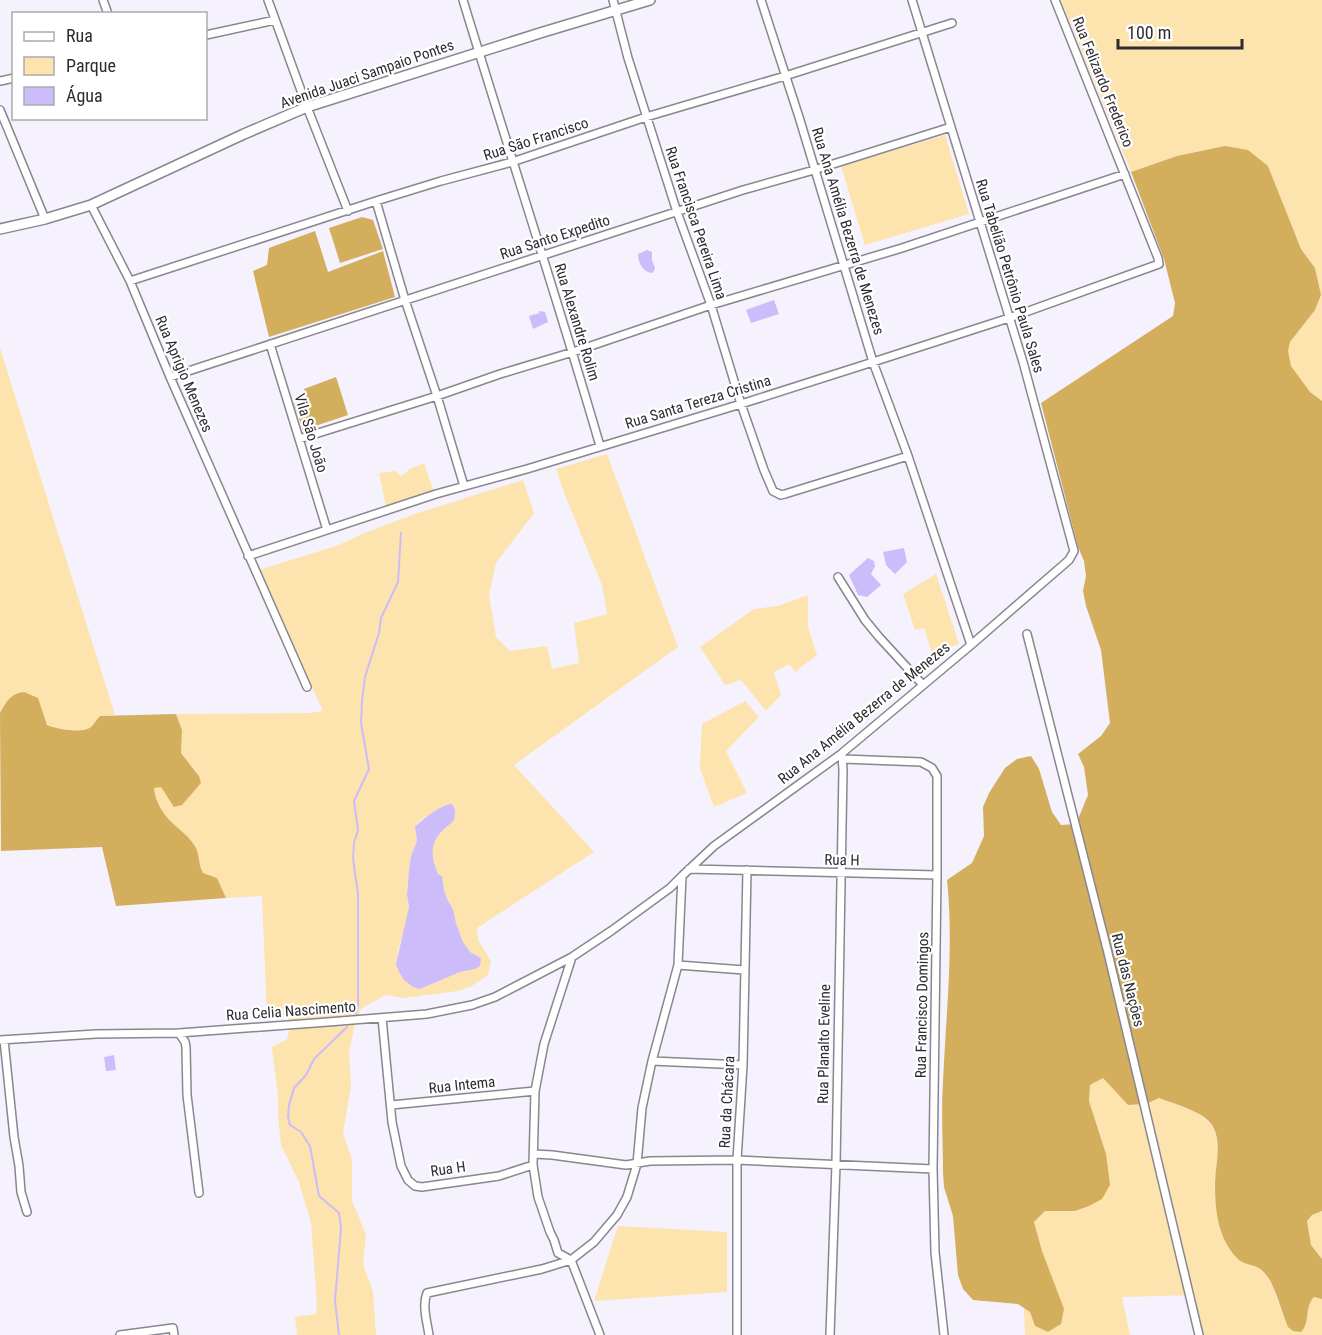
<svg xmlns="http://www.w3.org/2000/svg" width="1322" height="1335" font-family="'Roboto Condensed',sans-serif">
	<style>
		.green { fill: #fde3ad; fill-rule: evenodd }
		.forest { fill: #d3ae5c }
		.water { fill: #cdbcfa }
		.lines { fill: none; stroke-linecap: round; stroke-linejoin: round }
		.stream { stroke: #cdbcfa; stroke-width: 2 }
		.street-casing { stroke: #898691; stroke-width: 10 }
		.secondary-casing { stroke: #898691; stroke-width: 12 }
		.street { stroke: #fff; stroke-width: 7 }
		.secondary { stroke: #fff; stroke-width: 9 }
		.labels { text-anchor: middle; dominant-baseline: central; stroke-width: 4.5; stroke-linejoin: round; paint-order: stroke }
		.street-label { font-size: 15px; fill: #2d2c31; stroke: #fff }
	</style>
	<rect width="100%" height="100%" fill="#f5f2fe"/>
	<!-- green -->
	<path class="green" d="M1061 0H1322V401L1310 392 1291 366 1288 351 1290 342 1315 310 1321 296 1315 268 1301 249 1268 166 1225 146 1177 156 1131 172Z
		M945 135 969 214 865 245 841 166Z
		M0 348 115 715 100 716C97 719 94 724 91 727 83 734 57 729 48 725L44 718 43 711 5 704 0 713Z
		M607 454 678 647 514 765 594 852 477 928 478 940 491 961 488 975 470 987 458 991 404 998 386 995 362 1008 356 1018 349 1053 351 1086 343 1133 352 1160V1201L366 1234 363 1264 373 1291 376 1335H297L295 1317 316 1314 317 1305 311 1223 299 1182 281 1145 278 1116V1097L272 1047 287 1039 289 1030 288 1017 267 1018 262 896 226 898 217 878 203 873C197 862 201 853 192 842 188 837 183 833 178 828 166 817 155 804 153 787H161L199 775 181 753 182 730 176 714 309 713 323 711 259 570 339 545 362 534 415 514 523 480 534 513 496 563 489 595 496 637 510 651 547 646 552 669 579 663 574 623 607 614 602 585 563 490 556 469ZM447 805 455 810C455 813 455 817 454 820 452 823 446 827 443 830 428 845 431 856 438 875L442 877 444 890 448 901 453 909 456 923 463 942 470 952 481 958 475 969 460 972 420 989 397 954 407 920 409 907 407 895 408 881 411 856 417 841 415 827 423 818 431 815Z
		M424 463 434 492 386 506 379 473 395 471 401 476 410 469Z
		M936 574 959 644 932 653 924 628 915 630 903 594Z
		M808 595V627L817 655 795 672 789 664 774 672 781 695 766 711 741 680 725 685 700 647 754 609 778 606Z
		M745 701 759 717 726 751 747 793 714 807 700 768 702 724Z
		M1103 1077 1128 1105 1146 1104 1159 1098C1174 1104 1204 1112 1212 1126 1222 1143 1216 1163 1215 1181 1214 1196 1216 1222 1223 1236 1227 1246 1236 1254 1243 1263L1257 1266 1269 1278 1288 1327 1306 1326 1309 1303 1314 1297 1322 1299V1335H1203L1194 1295 1122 1297 1130 1335H1025L1024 1308 1030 1312 1035 1326 1048 1332 1061 1324 1034 1222 1045 1211H1075L1106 1154 1089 1101 1090 1085Z
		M1322 1211V1259L1311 1245 1307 1221 1312 1215Z
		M618 1226 727 1232V1292L594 1301Z"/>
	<!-- forest -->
	<path class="forest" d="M1225 146 1248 150 1268 166 1301 249 1315 268 1321 295 1315 310 1290 342 1288 351 1291 366 1310 392 1322 401V1211L1312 1215 1307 1221 1311 1245 1322 1259V1299L1314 1297C1304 1307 1311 1322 1301 1332L1293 1331 1288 1327C1283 1315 1274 1284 1267 1276 1258 1265 1256 1267 1244 1263 1235 1259 1225 1243 1222 1234 1216 1218 1215 1201 1215 1184 1215 1165 1223 1143 1212 1125 1203 1111 1174 1104 1159 1098L1146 1104 1128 1105 1103 1078 1090 1085 1089 1101 1106 1154 1110 1185 1102 1199 1089 1206 1075 1211H1045L1034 1222 1042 1251 1064 1309 1061 1324 1048 1332 1035 1326 1030 1312 1018 1304 973 1300 963 1289 958 1275 953 1216 944 1187 943 1173C943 1142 941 1112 943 1081 946 1014 954 947 947 880L972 863 984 836 983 807 989 793 1005 768 1017 759 1031 756 1039 769 1052 812 1061 825 1076 824 1088 795 1084 767 1078 754 1101 736 1110 723 1101 650 1086 606 1083 591 1086 576 1084 561 1078 547 1041 403 1173 316 1175 303 1164 259 1131 172 1177 156Z
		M362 217 373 220 383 249 340 263 329 228Z
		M315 231 328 272 383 251 395 297 269 337 253 271 267 265 269 248Z
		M336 377 348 415 303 430 294 404 303 400 304 389Z
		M24 692 38 698 47 725C56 729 83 734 91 727 94 724 97 719 100 716L176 714 182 730 181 753 199 776 201 783 182 805 174 807 161 787 154 788C155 804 166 818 178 828 183 833 188 836 192 842 201 852 197 862 203 873L217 878 226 898 116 906 102 847 1 851 0 713C6 702 11 693 24 692Z"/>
	<!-- water -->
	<path class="water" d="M647 250 652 252V261L655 267 654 271 652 273C643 272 638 263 638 254Z
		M774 300 779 314 751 323 746 310Z
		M539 311 545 312 548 322 533 329 529 316 535 314 536 315 537 313 539 314Z
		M904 548 907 562 895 574 886 565 883 552Z
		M868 558 874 561 875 566 871 574 881 585 867 597 858 595 849 575Z
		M452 804 455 810C455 813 455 817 454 820 452 823 446 827 443 830 429 844 431 857 438 874L442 876 444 890 448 901 453 909 456 923 463 942 470 952 481 958 480 966 475 969 460 972 420 989 413 987 404 980 399 972 396 964 409 907 407 895 409 870 411 856 417 841 415 827C423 819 440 805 452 804Z
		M114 1055 116 1070 106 1071 104 1057Z"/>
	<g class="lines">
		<!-- stream -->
		<path class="stream" d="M356 1014 358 1006V894L353 859 354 843 358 830 354 801 369 769 361 723 362 701 365 677 379 633 381 618 398 582 401 533
			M339 1335 335 1301 341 1228 339 1213 319 1196 310 1146 301 1132 290 1125 288 1117 289 1105 294 1088 306 1075 314 1059 347 1027"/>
		<defs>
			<path id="street" d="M103 0 108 14
				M268 0 307 107 348 211
				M463 0C508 149 557 297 600 446
				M613 0 628 58 677 212 711 305 741 404 764 470 773 491 781 495 785 494 908 456
				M912 0 1023 362 1074 551 1069 560 971 645
				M206 35 275 20
				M0 81 14 78
				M0 110 45 219
				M376 201 405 300 437 396 464 486
				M91 205 130 281 170 377 307 687
				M130 281 376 201 441 181 512 162 646 117 785 76 952 23
				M270 344 327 530
				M170 377 743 190 814 170 951 127
				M299 439 437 396 500 374 573 352 711 305 902 248 1125 174
				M248 556 436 494 527 469 741 404 873 362 1009 318 1159 264 1158 258 1055 0
				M838 577 865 620 879 637 923 685
				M1027 634 1108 953 1199 1335
				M843 759 921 762 932 768 937 776V875L933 1169 935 1252 944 1335
				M689 869 937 875
				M678 965 744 970
				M382 1018 392 1122 401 1166 408 1180 415 1186 422 1187 499 1176 533 1165
				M179 1033 185 1042 186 1047 187 1095 199 1193
				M0 1040 96 1034 179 1033 328 1022 427 1014 472 1005 495 997 572 957
				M4 1040 14 1137 19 1166 21 1192 27 1212
				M652 1061 743 1065
				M391 1105 535 1091
				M534 1154 552 1155 626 1165 650 1161 737 1160 933 1169
				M571 1260 558 1253 554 1240 550 1232 538 1197 533 1165 535 1091 544 1044 572 957 611 931 670 888 682 876
				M571 1260 600 1335
				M120 1335 173 1328 174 1335
				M429 1335C427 1322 422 1305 427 1293L542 1269 571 1260 594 1242 617 1215 627 1197 637 1164 642 1108 652 1061 678 965 682 876 714 846 841 754 971 645 908 456 873 362 799 117 761 0
				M737 1335V1160L743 1065 747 870
				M830 1335 836 1164 843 770 842 756"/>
			<path id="secondary" d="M0 229 45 219 91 205 244 134 307 107 540 33 650 0"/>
		</defs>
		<!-- street casing -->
		<use href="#street" class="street-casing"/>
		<!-- secondary casing -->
		<use href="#secondary" class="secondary-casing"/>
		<!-- street -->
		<use href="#street" class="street"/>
		<!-- secondary -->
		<use href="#secondary" class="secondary"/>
	</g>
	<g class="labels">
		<!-- street labels -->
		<g class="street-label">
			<text transform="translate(367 74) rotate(-19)">Avenida Juaci Sampaio Pontes</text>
			<text transform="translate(1103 82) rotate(68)">Rua Felizardo Frederico</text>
			<text transform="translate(536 139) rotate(-18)">Rua São Francisco</text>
			<text transform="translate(696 223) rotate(71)">Rua Francisca Pereira Lima</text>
			<text transform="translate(848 231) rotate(73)">Rua Ana Amélia Bezerra de Menezes</text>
			<text transform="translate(555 237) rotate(-18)">Rua Santo Expedito</text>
			<text transform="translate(1010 276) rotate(73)">Rua Tabelião Petrônio Paula Sales</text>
			<text transform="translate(577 322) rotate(73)">Rua Alexandre Rolim</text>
			<text transform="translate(184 374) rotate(67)">Rua Aprigio Menezes</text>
			<text transform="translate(698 402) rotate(-17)">Rua Santa Tereza Cristina</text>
			<text transform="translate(311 433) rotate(73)">Vila São João</text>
			<text transform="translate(864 713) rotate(-39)">Rua Ana Amélia Bezerra de Menezes</text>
			<text transform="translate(842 860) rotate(1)">Rua H</text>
			<text transform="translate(1128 980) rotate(76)">Rua das Nações</text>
			<text transform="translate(922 1005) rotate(-89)">Rua Francisco Domingos</text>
			<text transform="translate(291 1011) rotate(-4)">Rua Celia Nascimento</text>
			<text transform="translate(824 1044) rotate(-89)">Rua Planalto Eveline</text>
			<text transform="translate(462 1085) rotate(-6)">Rua Intema</text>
			<text transform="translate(727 1102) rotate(-87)">Rua da Chácara</text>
			<text transform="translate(448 1169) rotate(-8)">Rua H</text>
		</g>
	</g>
	<!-- legend -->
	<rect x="12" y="12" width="195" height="108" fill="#ffffff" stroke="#ababad" stroke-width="1.5"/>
	<rect x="24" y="32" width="30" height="9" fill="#ffffff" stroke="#ababad" stroke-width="1.5"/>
	<text x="66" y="42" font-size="18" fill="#2d2c31">Rua</text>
	<rect x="24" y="57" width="30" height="18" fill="#fde3ad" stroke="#ababad" stroke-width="1.5"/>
	<text x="66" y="72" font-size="18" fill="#2d2c31">Parque</text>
	<rect x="24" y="87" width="30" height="18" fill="#cdbcfa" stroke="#ababad" stroke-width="1.5"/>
	<text x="66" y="102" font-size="18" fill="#2d2c31">Água</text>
	<!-- scale -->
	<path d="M1118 39v9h124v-9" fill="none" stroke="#2d2c31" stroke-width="3"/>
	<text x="1127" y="39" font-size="18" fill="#2d2c31" stroke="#ffffff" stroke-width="4.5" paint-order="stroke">100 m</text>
</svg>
